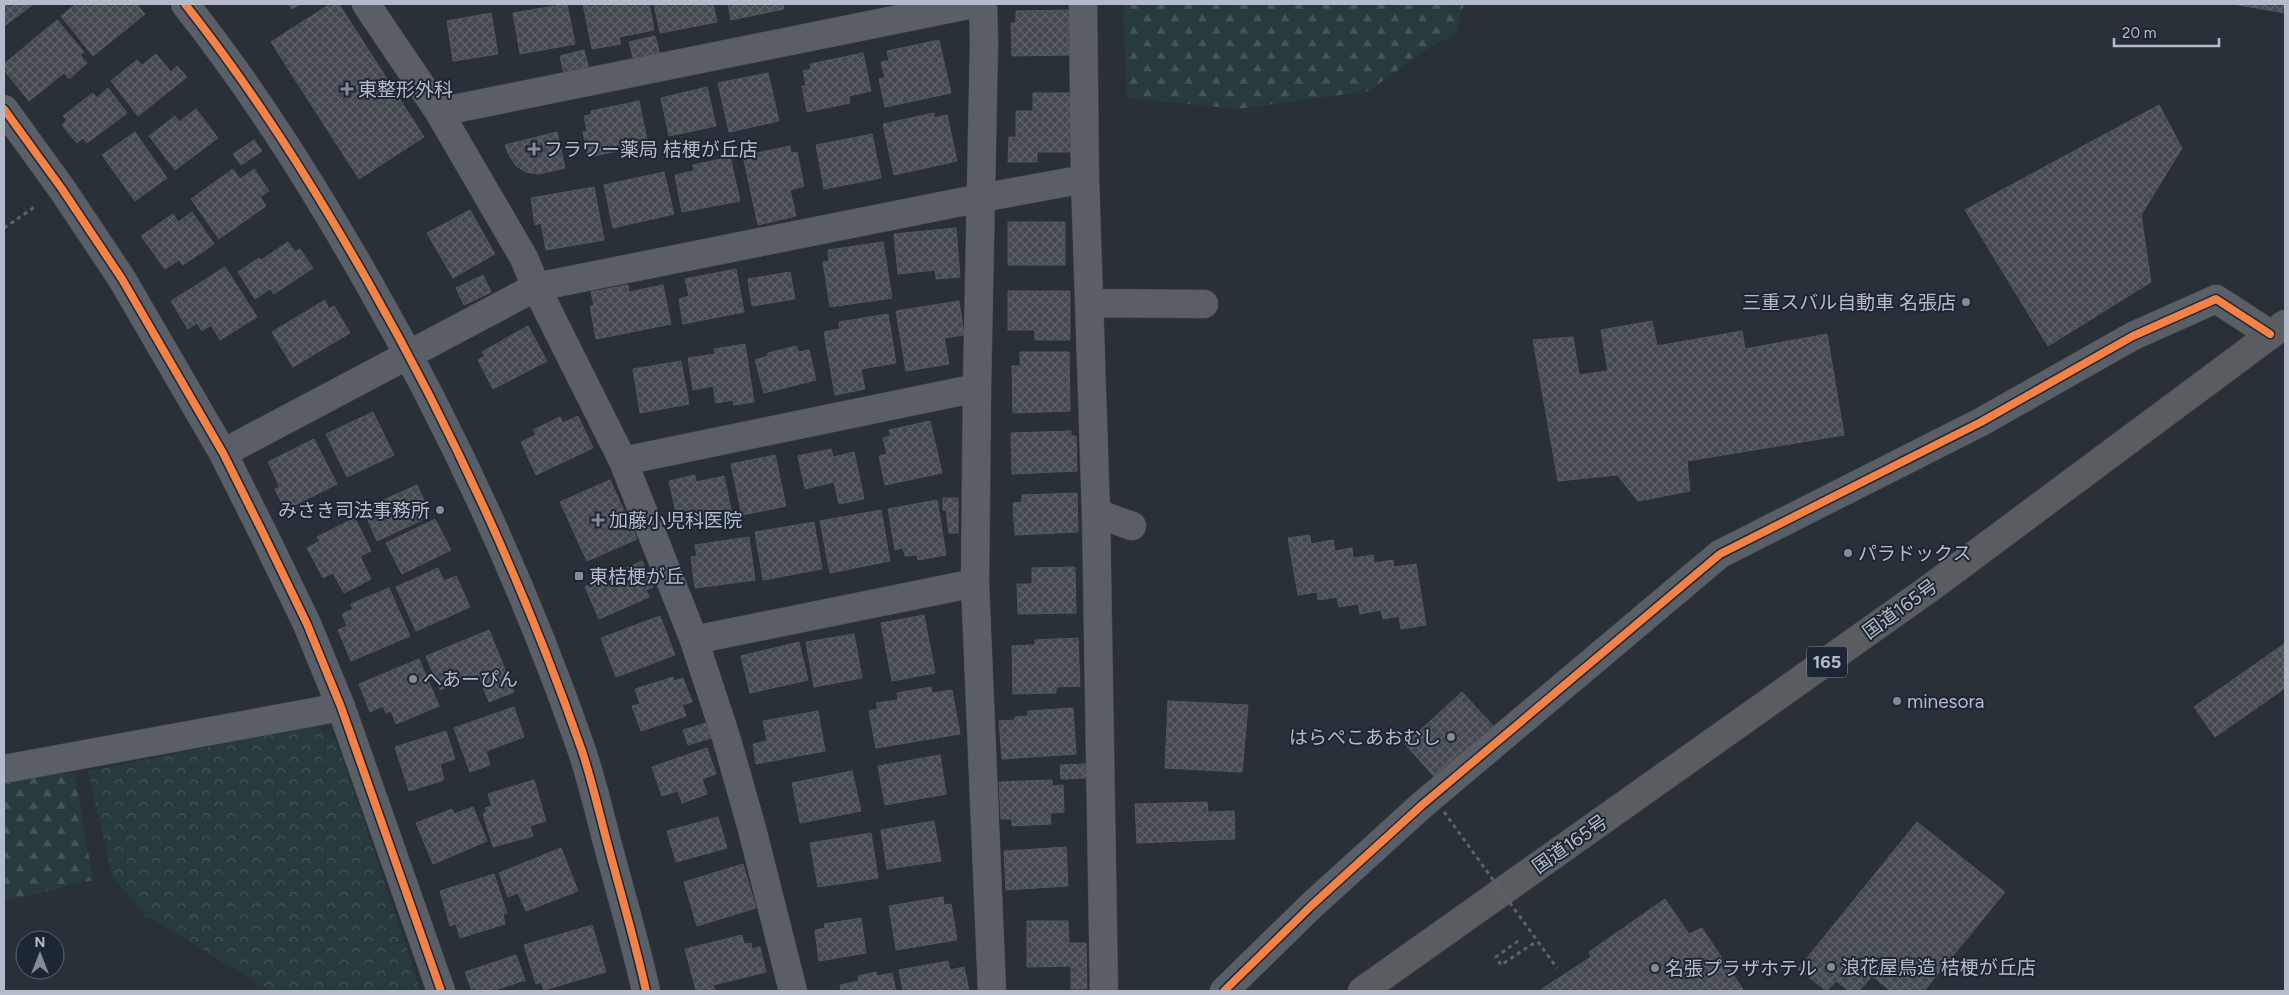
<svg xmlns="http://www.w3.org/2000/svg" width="2289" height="995" font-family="Figtree,'Noto Sans JP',sans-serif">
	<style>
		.forest { fill: url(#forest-firs) }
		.park { fill: url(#park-crowns) }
		.building { fill: url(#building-cross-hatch); stroke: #52575f }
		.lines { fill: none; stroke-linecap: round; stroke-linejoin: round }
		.minor-casing { stroke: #484c53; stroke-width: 29 }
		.highway-casing { stroke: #474c53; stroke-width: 29 }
		.path { stroke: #5d636a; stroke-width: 3; stroke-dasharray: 4 4; stroke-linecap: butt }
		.minor { stroke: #5a5e66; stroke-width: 28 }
		.highway { stroke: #5a5d60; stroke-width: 28 }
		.path-bridge { stroke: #5d636a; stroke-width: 3; stroke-dasharray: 4 4; stroke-linecap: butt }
		.cycleway-casing { stroke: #1d2633; stroke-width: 11 }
		.cycleway { stroke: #f48246; stroke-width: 8 }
		.poi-dot { fill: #848b96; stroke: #1d2633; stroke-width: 2 }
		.labels { text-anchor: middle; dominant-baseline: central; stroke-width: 4; stroke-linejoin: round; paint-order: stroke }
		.shield { fill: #1d2633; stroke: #878f9c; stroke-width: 1 }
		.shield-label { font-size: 18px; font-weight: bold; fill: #b4bcc9 }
		.poi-label { font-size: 19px; fill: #b4bcc9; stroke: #1d2633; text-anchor: start }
		.street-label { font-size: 19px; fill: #b4bcc9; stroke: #1d2633 }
	</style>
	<defs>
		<pattern id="forest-firs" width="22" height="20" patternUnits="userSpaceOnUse" patternTransform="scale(1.25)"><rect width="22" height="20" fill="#273a3e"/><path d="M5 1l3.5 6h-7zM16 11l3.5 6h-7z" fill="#445559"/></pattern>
		<pattern id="park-crowns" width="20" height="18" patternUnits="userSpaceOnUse" patternTransform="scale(1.25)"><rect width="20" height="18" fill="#273a3e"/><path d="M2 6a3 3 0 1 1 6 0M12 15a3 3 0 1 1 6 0" fill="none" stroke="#445559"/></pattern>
		<pattern id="building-cross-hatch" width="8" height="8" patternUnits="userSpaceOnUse" patternTransform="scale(1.25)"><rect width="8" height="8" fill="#444950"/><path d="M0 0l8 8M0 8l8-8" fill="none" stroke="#5d6168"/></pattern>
	</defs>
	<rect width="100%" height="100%" fill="#2a3038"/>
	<!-- forest -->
	<path class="forest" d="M1123 4H1464L1455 34 1422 52 1369 91 1236 109 1127 98Z
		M74 772 93 880 4 901V782Z"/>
	<!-- park -->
	<path class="park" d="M315 726 336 739 421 991H272L145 915 112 875 88 771Z"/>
	<!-- building -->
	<path class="building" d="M4 4H34L4 26Z
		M76 4H136L145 14 93 56 61 16Z
		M288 4H300L292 9Z
		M330 4H339L424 137 359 179 271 42Z
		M567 4 575 44 520 54 513 13Z
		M583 4H649L654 30 619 37 621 44 592 49Z
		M654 4H713L717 22 660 33Z
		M728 4H783L784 9 731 20Z
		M2233 4H2285V13Z
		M1071 10 1072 55 1012 56 1011 23H1016V11Z
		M491 13 498 54 453 61 447 21Z
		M57 20 84 52 80 55 87 63 69 79 64 73 29 101 4 70V64Z
		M655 36 661 59 635 65 629 42Z
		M939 40 951 93 885 107 879 79 885 78 881 62 889 61 887 51Z
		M584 50 590 73 565 79 560 56Z
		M863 53 871 91 849 96 850 103 807 112 802 86H806L803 71 811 69 810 64Z
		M156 54 171 72 177 66 187 77 138 116 111 81 137 60 142 65Z
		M768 73 779 121 729 132 718 83Z
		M707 87 716 126 669 136 661 98Z
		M108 88 127 113 87 143 83 138 77 143 62 125 67 120 63 116 93 93 97 98Z
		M1033 93H1071V152H1037V162H1008L1009 137H1016V111H1033Z
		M639 101 648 145 588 157 583 132 587 131 584 116 591 115V111Z
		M2159 105 2182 148 2141 215 2151 282 2048 346 1965 210Z
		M196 109 218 138 175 170 149 136 175 116 179 122Z
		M934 113V118L947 115 957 161 894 175 883 124Z
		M135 132 167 178 135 201 102 155Z
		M557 132 565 168 539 174 526 172 516 166 508 153 505 145Z
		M872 134 881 178 824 189 816 145Z
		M254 140 262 151 241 165 233 154Z
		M790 146 791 153 797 152 804 186 790 190 796 216 758 225 743 156Z
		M730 157 740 201 682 212 675 175 694 171 693 165Z
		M233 169 240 179 254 169 269 191 260 197 266 206 219 239 191 199Z
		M664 172 674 214 613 228 604 185Z
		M594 187 604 240 546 250 541 223 535 225 531 198Z
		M470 210 495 254 453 278 427 233Z
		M192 212 214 244 183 265 179 260 165 269 141 236 173 214 178 222Z
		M1008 222H1065V265H1008Z
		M956 228 960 277 936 279 935 270 898 274 894 234Z
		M288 242 295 252 300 249 313 268 274 294 270 289 255 299 238 272 259 258 261 260Z
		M883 242 892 298 830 307 823 262 829 261 828 250Z
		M225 267 257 317 220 340 211 325 202 331 197 323 188 329 171 301Z
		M736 269 744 312 683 324 679 299 689 296 685 279Z
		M790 272 795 299 752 306 748 279Z
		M483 275 491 292 464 305 456 288Z
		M628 285 629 292 663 285 671 324 596 339 590 306H594L591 292Z
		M1008 291H1070V340H1035V330H1008Z
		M325 300 329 309 334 306 350 333 293 367 272 332Z
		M959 301 964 335 944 338 949 364 906 371 896 311Z
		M888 314 896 363 861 369 865 389 835 395 824 332 840 329 839 322Z
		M1652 321 1657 346 1742 331 1745 349 1827 334 1844 435 1687 461 1690 491 1638 501 1617 475 1558 481 1533 340 1573 337 1579 375 1608 371 1601 330Z
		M528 326 547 361 493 389 478 360 485 356 482 352Z
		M745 344 754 402 734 405 733 400 716 403 713 386 693 390 688 358 715 354 714 349Z
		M796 346 798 352 809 350 816 380 764 393 755 360 768 356V353Z
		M1020 352H1069L1070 411 1013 413 1012 366H1020Z
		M681 361 689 404 640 413 633 369Z
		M373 412 394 455 347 477 326 434Z
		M578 416 593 448 536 475 521 442 536 435 533 430 560 417 563 423Z
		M930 421 942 473 885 485 879 456 887 454 883 438 891 436 889 430Z
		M1071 431V436H1076L1077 471 1012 474 1011 433Z
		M314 439 337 484 285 510 275 489 280 487 268 462Z
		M831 449 833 457 854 452 864 499 839 504 834 482 805 489 798 456Z
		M775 455 786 506 742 515 731 464Z
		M695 475 696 482 724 476 732 514 679 526 669 481Z
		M610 480 637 539 587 561 560 502Z
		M417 485 428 509 419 513 422 520 377 541 363 509Z
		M1077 493 1078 532 1015 535 1013 503 1022 502V495Z
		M943 498H958V533H949L946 510H943Z
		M937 500 946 555 918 560 917 555 905 556 903 548 895 550 888 509Z
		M881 510 890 561 830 573 820 521Z
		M355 518 371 551 360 556 371 579 344 593 333 573 323 578 307 548 320 541 317 537Z
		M435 519 451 550 402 574 386 543Z
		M814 522 822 569 763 580 755 532Z
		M1310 535 1311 544 1333 540 1335 551 1352 548 1353 558 1373 555 1374 563 1393 560 1394 567 1416 564 1426 625 1401 629 1399 616 1383 619 1381 610 1360 614 1358 604 1339 607 1337 597 1318 600 1317 592 1298 595 1288 538Z
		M749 537 755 580 695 588 691 557 697 556 695 545Z
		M642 561 653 587 646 590 649 597 599 619 585 587Z
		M1075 567 1076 613 1018 614 1017 584H1032V568Z
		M438 568 444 581 456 576 470 607 416 631 396 587Z
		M389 588 410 636 351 661 338 630 347 626 342 614 353 609 351 604Z
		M924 615 935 673 892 681 881 623Z
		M660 616 675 655 616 677 601 638Z
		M489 630 514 692 489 702 478 674 440 690 426 656Z
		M854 634 862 678 814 687 806 642Z
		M1078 638 1080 686 1056 687V693L1013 694 1012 646 1035 645V640Z
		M799 642 808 680 750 693 741 656Z
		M2284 644 2285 688 2215 737 2194 707Z
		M419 659 439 706 396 724 391 711 386 713 383 706 370 712 359 684Z
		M673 677 674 681 683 678 692 702 682 705 686 716 641 731 632 706 640 704 635 689Z
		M931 687 932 693 952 690 960 734 876 748 869 711 878 709 876 703 898 700 897 693Z
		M1462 692 1497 730 1440 783 1405 744Z
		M1168 701 1248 705 1242 772 1165 768Z
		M514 707 524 737 486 751 490 765 470 772 454 728Z
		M1073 708 1076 754 1002 759 999 721 1015 720V717L1028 716V711Z
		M818 711 825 751 756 764 753 744 767 741 763 721Z
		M706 723 711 738 688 745 683 730Z
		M446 731 455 759 440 764 444 780 409 791 395 747Z
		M707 748 716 774 702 779 707 794 682 803 678 791 662 796 652 767Z
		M940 755 946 794 885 805 878 766Z
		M1085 764 1086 778 1061 779 1060 765Z
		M852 771 861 811 800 823 792 783Z
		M534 780 546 821 530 826 533 836 493 847 483 814 487 812 485 808 492 806 488 794Z
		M1052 780V786L1063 785 1064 812 1050 813 1051 824 1012 826V819H1001L999 782Z
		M1207 802 1208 812 1234 811 1235 839 1137 843 1135 804Z
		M473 807 487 841 433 864 416 823 452 809 454 814Z
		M718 817 727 848 676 862 667 831Z
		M934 821 941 861 887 869 881 830Z
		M1917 822 2005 892 1924 991H1891L1872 976 1859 991H1849L1836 981 1827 991 1798 969Z
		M871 833 878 878 818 887 810 843Z
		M1066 847 1068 886 1006 890 1004 851Z
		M561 848 578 891 526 911 518 893 508 897 499 873Z
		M743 864 756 908 697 926 684 882Z
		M494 874 507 913 503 915 505 924 460 938 456 924 450 926 440 891Z
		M943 897 944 905 951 904 957 940 896 950 889 906Z
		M1665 899 1689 934 1702 928 1744 991H1543L1542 989 1591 957 1589 952Z
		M861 918 866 953 819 961 815 930 825 928 824 924Z
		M1027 921H1068L1069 943H1086L1087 989H1071V966L1027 967Z
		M592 925 606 972 544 990 541 982 536 984 524 945Z
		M742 935 744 944 751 943 752 949 760 947 766 972 713 985 715 991H696L685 949Z
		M516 955 525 980 492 991H483L482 989 472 991 465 972Z
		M948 961 950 970 964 967 969 991H903L899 970Z
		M876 972 877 976 892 973 896 991H841L840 985 859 981 858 976Z"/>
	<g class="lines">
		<defs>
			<path id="minor" d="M185 4C254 91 312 184 367 280 453 431 525 587 582 751 592 781 599 812 607 842 620 891 635 941 646 991
				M366 4 439 112 524 258 536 287 623 461 694 640 726 737 752 829 793 991
				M983 4 984 42 977 388 975 583 992 991
				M1083 4 1085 179 1096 513 1104 991
				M4 109 62 189 122 279 223 453 264 535 307 624 341 707 441 991
				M439 112 973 4
				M1089 303 1204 304
				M223 453 536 287 981 198 1085 179
				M623 461 977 388
				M1096 513 1132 526
				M694 640 975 583
				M4 769 341 707
				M1224 991 1311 906 1422 805 1720 554 1981 422 2133 336 2216 299 2270 334"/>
			<path id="highway" d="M1362 991 1930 588 2285 324"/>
		</defs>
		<!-- minor casing -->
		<use href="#minor" class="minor-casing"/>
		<!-- highway casing -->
		<use href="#highway" class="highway-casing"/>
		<!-- path -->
		<path class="path" d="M4 228 36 206
			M1518 941 1496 957 1501 965 1537 941"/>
		<!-- minor -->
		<use href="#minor" class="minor"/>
		<!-- highway -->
		<use href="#highway" class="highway"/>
		<!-- path-bridge -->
		<path class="path-bridge" d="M1444 812 1557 968"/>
		<defs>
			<path id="cycleway" d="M185 4C254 91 312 184 367 280 453 431 525 587 582 751 592 781 599 812 607 842 620 891 635 941 646 991
				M4 109 62 189 122 279 223 453 264 535 307 624 341 707 441 991
				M1224 991 1311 906 1422 805 1720 554 1981 422 2133 336 2216 299 2270 334"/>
		</defs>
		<!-- cycleway casing -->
		<use href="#cycleway" class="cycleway-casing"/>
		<!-- cycleway -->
		<use href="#cycleway" class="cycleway"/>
	</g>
	<!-- markers -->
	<g class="poi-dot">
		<path d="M344.5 81.5h5v5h5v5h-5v5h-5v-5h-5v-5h5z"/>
		<path d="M531.5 141.5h5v5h5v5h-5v5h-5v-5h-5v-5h5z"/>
		<circle cx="1966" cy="302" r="5"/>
		<circle cx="440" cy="510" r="5"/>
		<path d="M595.5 512.5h5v5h5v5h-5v5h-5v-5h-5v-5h5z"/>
		<circle cx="1848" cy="553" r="5"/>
		<rect x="574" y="571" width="10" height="10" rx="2.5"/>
		<circle cx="413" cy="679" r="5"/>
		<circle cx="1897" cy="701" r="5"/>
		<circle cx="1451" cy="737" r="5"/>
		<circle cx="1831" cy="967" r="5"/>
		<circle cx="1655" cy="968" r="5"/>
	</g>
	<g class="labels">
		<!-- shield labels -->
		<rect class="shield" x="1807" y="646.5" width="40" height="31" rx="4"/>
		<g class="shield-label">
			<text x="1827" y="662">165</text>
		</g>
		<!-- poi labels -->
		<g class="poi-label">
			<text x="358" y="89">東整形外科</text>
			<text x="544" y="149">フラワー薬局 桔梗が丘店</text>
			<text x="1956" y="302" text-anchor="end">三重スバル自動車 名張店</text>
			<text x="430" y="510" text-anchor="end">みさき司法事務所</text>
			<text x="609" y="520">加藤小児科医院</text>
			<text x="1858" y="553">パラドックス</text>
			<text x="589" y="576">東桔梗が丘</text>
			<text x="423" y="679">へあーぴん</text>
			<text x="1907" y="701">minesora</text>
			<text x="1441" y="737" text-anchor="end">はらぺこあおむし</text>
			<text x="1841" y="967">浪花屋鳥造 桔梗が丘店</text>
			<text x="1665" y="968">名張プラザホテル</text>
		</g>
		<!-- street labels -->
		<g class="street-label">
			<text transform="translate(1900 609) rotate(-36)">国道165号</text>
			<text transform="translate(1570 844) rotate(-35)">国道165号</text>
		</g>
	</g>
	<!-- border -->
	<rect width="2289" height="995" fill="none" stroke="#b4bcc9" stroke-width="10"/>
	<!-- north arrow -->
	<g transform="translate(40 955)"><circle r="24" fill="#1d2633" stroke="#59626f"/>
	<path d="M0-4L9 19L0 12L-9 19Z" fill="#848b96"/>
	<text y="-8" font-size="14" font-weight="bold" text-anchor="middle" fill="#b4bcc9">N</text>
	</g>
	<!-- scale -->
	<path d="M2114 38v8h105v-8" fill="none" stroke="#b4bcc9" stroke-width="2.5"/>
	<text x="2122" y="38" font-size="15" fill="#b4bcc9" stroke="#1d2633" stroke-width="4" paint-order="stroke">20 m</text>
</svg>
